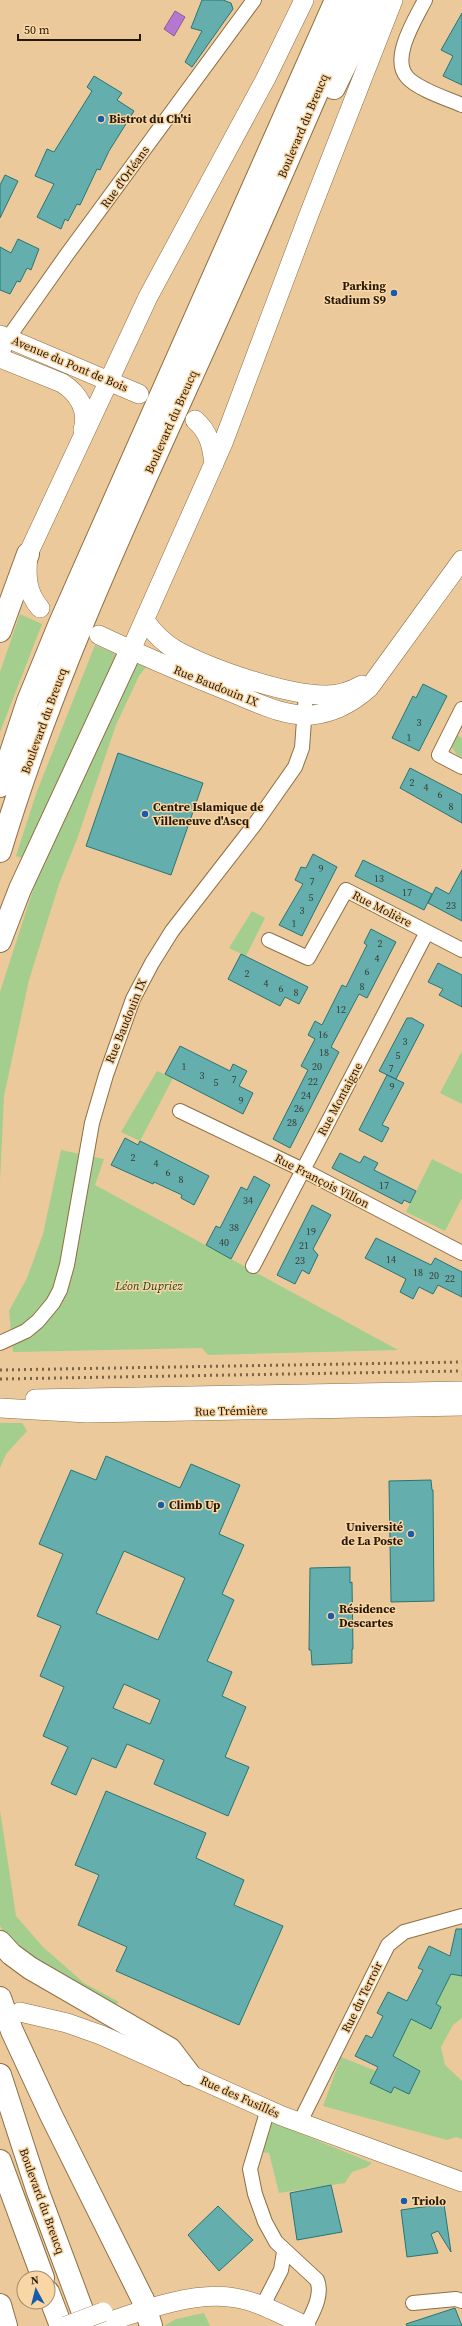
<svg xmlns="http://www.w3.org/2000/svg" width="462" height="2326" font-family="'Source Serif 4',serif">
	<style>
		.green { fill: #a3ce8e }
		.water { fill: #b677d1; stroke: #8b5b94 }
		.building { fill: #65aeae; stroke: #287575; fill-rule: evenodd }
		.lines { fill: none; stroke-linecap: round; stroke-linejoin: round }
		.street-casing { stroke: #8e6f42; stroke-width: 16 }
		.secondary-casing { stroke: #8e6f42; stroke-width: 20 }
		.primary-casing { stroke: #8e6f42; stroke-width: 24 }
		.highway-casing { stroke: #8e6f42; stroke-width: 24 }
		.street { stroke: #fff; stroke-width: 14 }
		.secondary { stroke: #fff; stroke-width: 19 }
		.primary { stroke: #fff; stroke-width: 22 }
		.highway { stroke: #fff; stroke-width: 22 }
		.rail { stroke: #796345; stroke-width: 3; stroke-dasharray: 2 4; stroke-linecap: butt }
		.secondary-bridge-casing { stroke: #8e6f42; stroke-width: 20; stroke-linecap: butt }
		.secondary-bridge { stroke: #fff; stroke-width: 19 }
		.poi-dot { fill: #175cac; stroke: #f9d6a6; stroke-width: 1.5 }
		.labels { text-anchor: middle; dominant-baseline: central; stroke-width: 3; stroke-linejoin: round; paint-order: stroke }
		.number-label { font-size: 10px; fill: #363e31 }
		.poi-label { font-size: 12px; font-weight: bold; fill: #261907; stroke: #f9d6a6; text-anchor: start }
		.street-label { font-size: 12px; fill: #261907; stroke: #f9d6a6 }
		.park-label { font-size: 12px; font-style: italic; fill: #243d16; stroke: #f9d6a6 }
	</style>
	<rect width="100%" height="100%" fill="#ecc99a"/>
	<!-- green -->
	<path class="green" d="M20 614 42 624 0 732V672Z
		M95 645 146 667 139 676 116 725 77 839 59 884 29 980 4 1096 0 1182V992L41 865 16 856 36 794Z
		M454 734 462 738V757L457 755 451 746Z
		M252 911 265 918 246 956 229 948Z
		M462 1051V1104L440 1093Z
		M157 1071 173 1078 140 1141 121 1132Z
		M61 1150 104 1159 95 1185 398 1350 208 1355 202 1348 13 1352 9 1311 27 1278 43 1234Z
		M432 1159 462 1174V1198L445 1231 406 1212Z
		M0 1423H22L27 1431 6 1454 0 1468Z
		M0 1810 16 1916 43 1947 84 1983 119 2002 110 2008C71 1985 23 1967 0 1926Z
		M451 1974 462 1976V2018L453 2025 441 2047 445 2065 462 2081V2139L456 2137 447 2140 323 2106 341 2057 376 2071 370 2083 391 2093 394 2087 409 2094 420 2071 393 2056 411 2019 431 2028 441 2007 436 2004Z
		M270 2121 372 2163 367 2167 352 2172 345 2183 279 2193 269 2153 261 2152Z
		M204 2313 210 2326H164L176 2319Z"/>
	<!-- water -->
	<path class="water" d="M175 11 185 17 174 36 164 29Z"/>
	<!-- building -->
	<path class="building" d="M202 0H223L231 3 233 9 192 67 185 62 202 31 191 28Z
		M462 13V85L443 76 453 56 441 50Z
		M94 76 122 93 117 100 134 111 109 151 100 170 97 169 80 205 77 204 68 221 65 219 61 229 37 217 54 184 35 176 47 149 54 152 92 91 87 87Z
		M5 175 18 181 0 218V185Z
		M18 239 39 249 31 270 27 268 20 282 17 281 10 294 0 290V247L11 253Z
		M423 684 447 696 419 751 392 738 413 696 416 698Z
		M118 753 203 783 171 875 86 846Z
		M410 768 462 795V823L400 788Z
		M313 854 337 867 302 936 279 925 303 884 295 880 301 867 306 868Z
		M363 860 432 894 424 910 355 876Z
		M462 870V921L428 903 436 887 449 894Z
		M371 929 396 942 367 998 359 994 331 1047 339 1052 290 1148 273 1139 308 1070 301 1066 315 1039 308 1035 315 1021 322 1025 342 985 346 987 367 945 364 943Z
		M241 954 308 987 299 1004 285 997 280 1006 228 979Z
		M438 963 462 975V1007L439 995 443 989 428 982Z
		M407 1018H412L424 1025 396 1079 379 1071Z
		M180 1046 230 1071 233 1064 247 1071 239 1086 253 1093 243 1114 165 1074Z
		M387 1075 404 1083 382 1125 389 1128 382 1142 359 1130Z
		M125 1138 138 1145 140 1141 209 1176 194 1205 181 1198 182 1195 154 1182 153 1184 111 1165Z
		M340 1153 360 1163 364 1156 378 1163 374 1170 416 1191 410 1203 404 1200 402 1204 332 1168Z
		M254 1176 270 1185 231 1259 206 1245 216 1226 220 1228 241 1187 247 1190Z
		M312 1205 331 1215 313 1249 318 1255 309 1274 302 1270 295 1284 277 1275Z
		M376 1238 431 1265 435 1258 462 1272V1297L438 1285 433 1294 419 1287 413 1299 400 1292 406 1279 365 1258Z
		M106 1456 180 1488 191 1464 240 1485 219 1534 244 1545 222 1594 234 1600 207 1661 232 1672 222 1696 246 1707 225 1757 249 1767 228 1816 154 1784 164 1760 127 1744 116 1768 92 1758 76 1795 51 1784 68 1747 43 1736 64 1687 40 1676 61 1626 37 1616 63 1554 39 1544 71 1470 96 1480ZM124 1551 185 1578 158 1640 96 1613ZM124 1684 160 1700 150 1724 113 1708Z
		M431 1480 432 1490H433L434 1601 391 1602 389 1481Z
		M350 1567V1583L352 1582 353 1649H352V1663L312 1665 311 1650H309L310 1568Z
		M106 1791 206 1833 196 1858 244 1880 234 1905 283 1926 239 2025 116 1971 127 1947 78 1925 99 1875 75 1865Z
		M456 1929H462V1976L451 1974 436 2004 441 2007 431 2029 411 2019 393 2056 420 2071 409 2094 394 2087 391 2093 370 2083 378 2067 355 2056 366 2035 372 2038 383 2016 377 2013 388 1992 407 2001 423 1970 418 1968 429 1946 450 1956Z
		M331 2185 342 2232 297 2240 290 2193Z
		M444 2204 451 2252 438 2231 431 2234 438 2253 407 2257 401 2210Z
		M218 2206 253 2240 219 2271 188 2235Z
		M455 2308 462 2326H407L406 2324Z"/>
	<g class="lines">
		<defs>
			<path id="street" d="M425 0C416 18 390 58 407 77 417 89 448 99 462 105
				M0 357 13 331 68 253 254 0
				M462 709 439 755 462 767
				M269 940 308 958 346 890 462 950
				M180 1111 303 1170 462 1253
				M253 1266 427 932
				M0 1343 26 1331 38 1321 53 1303 60 1290 67 1265 92 1123 106 1075 133 999 152 963 172 931 255 824 295 767 302 748 306 693
				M268 2109 250 2169 255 2194 265 2222 276 2242 317 2280C323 2295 313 2312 306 2326
				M300 2122 388 1945 404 1932 462 1916
				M413 2303 456 2299 462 2301
				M262 2307 281 2270 284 2252"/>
			<path id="secondary" d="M0 335 139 394
				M0 358 62 383C78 393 89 410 83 430
				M195 420C209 432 212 446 214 464
				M40 608C26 592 26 575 28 554L148 297 266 78 304 0
				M145 621C154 633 163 643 176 650 211 669 288 696 327 695 339 695 351 691 362 685
				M99 635C143 656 188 675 233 693 258 703 284 717 312 715 334 713 352 703 369 688L462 560
				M131 650 223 443 308 217 393 0
				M35 1399 462 1391
				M0 1408 87 1413 462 1406
				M20 2012 67 2023 101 2035 282 2116 462 2182
				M97 2326C137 2312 194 2290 236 2298 260 2302 284 2316 306 2326"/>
			<path id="primary" d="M143 2300 151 2326"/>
			<path id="highway" d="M334 88 377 0
				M0 631 28 554
				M0 786 28 701 60 623 336 0
				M0 851C49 689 119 536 189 382 247 255 302 128 357 0
				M0 941 20 889 131 650
				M0 1942 11 1954 30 1968 170 2049 189 2074
				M0 1998 12 2031 51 2115 143 2300
				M0 2075 38 2192 88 2326
				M0 2161 43 2278
				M48 2292 61 2326
				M0 2305 6 2326"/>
		</defs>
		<!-- street casing -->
		<use href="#street" class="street-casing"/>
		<!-- secondary casing -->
		<use href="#secondary" class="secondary-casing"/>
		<!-- primary casing -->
		<use href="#primary" class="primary-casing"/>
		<!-- highway casing -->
		<use href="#highway" class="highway-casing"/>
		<!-- street -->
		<use href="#street" class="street"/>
		<!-- secondary -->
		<use href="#secondary" class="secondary"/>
		<!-- primary -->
		<use href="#primary" class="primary"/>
		<!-- highway -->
		<use href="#highway" class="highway"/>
		<!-- rail -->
		<path class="rail" d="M0 1370 462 1362
			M0 1379 462 1371"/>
		<defs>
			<path id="secondary-bridge" d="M66 2326 103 2312"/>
		</defs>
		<!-- secondary-bridge casing -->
		<use href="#secondary-bridge" class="secondary-bridge-casing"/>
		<!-- secondary-bridge -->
		<use href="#secondary-bridge" class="secondary-bridge"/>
	</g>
	<!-- markers -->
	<g class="poi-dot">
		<circle cx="101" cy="119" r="4"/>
		<circle cx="394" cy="293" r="4"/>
		<circle cx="145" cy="814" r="4"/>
		<circle cx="161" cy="1505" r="4"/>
		<circle cx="411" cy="1534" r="4"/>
		<circle cx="331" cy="1616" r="4"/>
		<circle cx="404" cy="2201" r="4"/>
	</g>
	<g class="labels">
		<!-- number labels -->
		<g class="number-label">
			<text x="419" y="722">3</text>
			<text x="409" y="737">1</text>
			<text x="412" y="782">2</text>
			<text x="426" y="787">4</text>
			<text x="440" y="794">6</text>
			<text x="451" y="806">8</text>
			<text x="321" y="868">9</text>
			<text x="379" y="878">13</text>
			<text x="312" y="881">7</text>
			<text x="407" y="892">17</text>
			<text x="311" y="897">5</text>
			<text x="451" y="905">23</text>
			<text x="302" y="910">3</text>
			<text x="294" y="923">1</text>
			<text x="380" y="943">2</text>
			<text x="377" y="958">4</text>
			<text x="367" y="971">6</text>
			<text x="247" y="973">2</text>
			<text x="266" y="983">4</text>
			<text x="362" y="986">8</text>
			<text x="281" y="988">6</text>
			<text x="296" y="992">8</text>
			<text x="341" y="1009">12</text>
			<text x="323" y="1034">16</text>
			<text x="405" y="1041">3</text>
			<text x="324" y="1052">18</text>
			<text x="398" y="1055">5</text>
			<text x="184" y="1066">1</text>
			<text x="317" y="1066">20</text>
			<text x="391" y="1068">7</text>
			<text x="202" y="1075">3</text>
			<text x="234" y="1079">7</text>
			<text x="313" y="1081">22</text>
			<text x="216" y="1082">5</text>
			<text x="392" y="1086">9</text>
			<text x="306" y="1095">24</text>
			<text x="241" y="1100">9</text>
			<text x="299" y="1108">26</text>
			<text x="292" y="1122">28</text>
			<text x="133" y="1157">2</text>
			<text x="156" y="1163">4</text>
			<text x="168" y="1172">6</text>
			<text x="181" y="1179">8</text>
			<text x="384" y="1185">17</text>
			<text x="248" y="1200">34</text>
			<text x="234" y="1227">38</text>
			<text x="311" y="1231">19</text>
			<text x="224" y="1242">40</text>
			<text x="304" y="1245">21</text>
			<text x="391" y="1259">14</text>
			<text x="300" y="1260">23</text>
			<text x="418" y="1272">18</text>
			<text x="434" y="1275">20</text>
			<text x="450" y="1278">22</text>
		</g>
		<!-- poi labels -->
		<g class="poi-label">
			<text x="109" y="119">Bistrot du Ch'ti</text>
			<text x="386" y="286" text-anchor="end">Parking<tspan x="386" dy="14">Stadium S9</tspan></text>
			<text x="153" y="807">Centre Islamique de<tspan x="153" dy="14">Villeneuve d'Ascq</tspan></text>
			<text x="169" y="1505">Climb Up</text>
			<text x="403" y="1527" text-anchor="end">Université<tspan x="403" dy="14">de La Poste</tspan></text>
			<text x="339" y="1609">Résidence<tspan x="339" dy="14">Descartes</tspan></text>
			<text x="412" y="2201">Triolo</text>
		</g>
		<!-- street labels -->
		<g class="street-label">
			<text transform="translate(303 126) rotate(-67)">Boulevard du Breucq</text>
			<text transform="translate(125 177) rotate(-54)">Rue d'Orléans</text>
			<text transform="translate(70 364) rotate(23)">Avenue du Pont de Bois</text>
			<text transform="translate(171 422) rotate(-66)">Boulevard du Breucq</text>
			<text transform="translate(216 686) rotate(22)">Rue Baudouin IX</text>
			<text transform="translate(44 721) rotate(-70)">Boulevard du Breucq</text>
			<text transform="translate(382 909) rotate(27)">Rue Molière</text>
			<text transform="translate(126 1021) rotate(-68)">Rue Baudouin IX</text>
			<text transform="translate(340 1099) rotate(-62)">Rue Montaigne</text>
			<text transform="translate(322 1181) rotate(27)">Rue François Villon</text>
			<text transform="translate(231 1411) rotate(-1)">Rue Trémière</text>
			<text transform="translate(362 1997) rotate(-64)">Rue du Terroir</text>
			<text transform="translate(240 2097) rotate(24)">Rue des Fusillés</text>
			<text transform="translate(42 2201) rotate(70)">Boulevard du Breucq</text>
		</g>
		<!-- park labels -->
		<g class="park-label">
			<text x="149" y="1286">Léon Dupriez</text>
		</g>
	</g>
	<!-- north arrow -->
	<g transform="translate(36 2290) rotate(353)"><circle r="19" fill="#f9d6a6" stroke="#a58a66"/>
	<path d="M0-3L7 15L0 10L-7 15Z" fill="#175cac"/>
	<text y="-6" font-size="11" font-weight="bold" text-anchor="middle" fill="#261907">N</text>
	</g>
	<!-- scale -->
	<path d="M18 34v6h122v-6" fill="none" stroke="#261907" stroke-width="2"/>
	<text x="24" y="34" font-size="12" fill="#261907" stroke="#f9d6a6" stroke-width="3" paint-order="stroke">50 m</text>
</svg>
